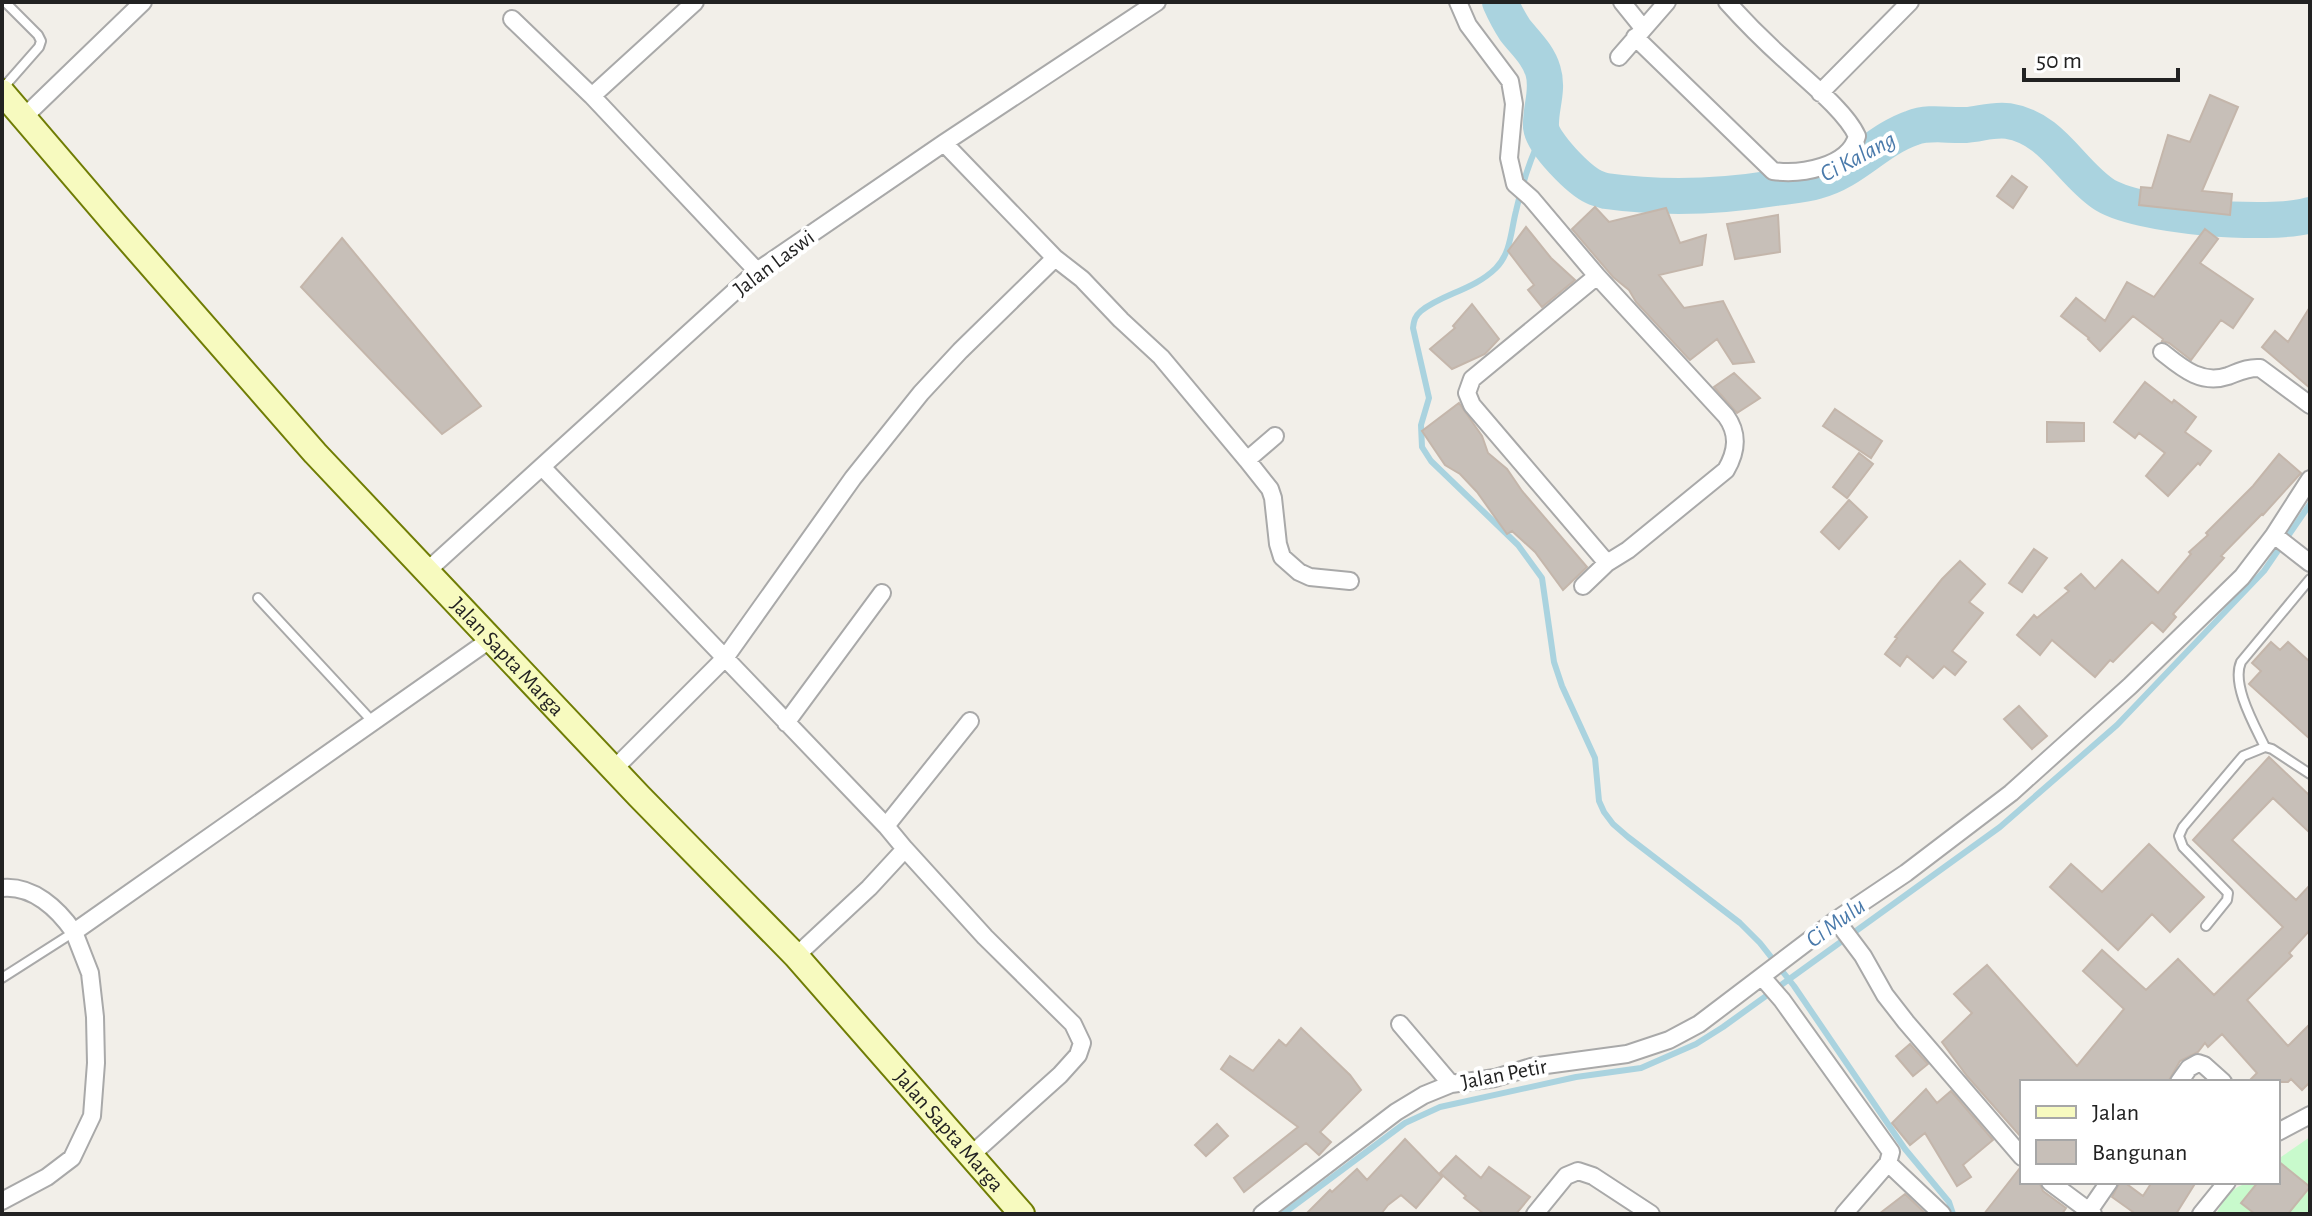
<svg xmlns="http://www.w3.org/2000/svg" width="2312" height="1216" font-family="'Alegreya Sans',sans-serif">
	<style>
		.park { fill: #c8facc }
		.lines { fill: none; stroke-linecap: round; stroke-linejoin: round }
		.stream { stroke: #aad3df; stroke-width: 6 }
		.river { stroke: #aad3df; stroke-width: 36 }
		.building { fill: #c7bfb8; stroke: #c4b6ab; stroke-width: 2 }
		.service-casing { stroke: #a9a9a9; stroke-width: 12 }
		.minor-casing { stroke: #a9a9a9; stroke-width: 20 }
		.secondary-casing { stroke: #707d05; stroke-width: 28 }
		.service { stroke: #fff; stroke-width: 8 }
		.minor { stroke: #fff; stroke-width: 16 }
		.secondary { stroke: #f7fabf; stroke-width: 24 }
		.labels { text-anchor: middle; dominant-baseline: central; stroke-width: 8; stroke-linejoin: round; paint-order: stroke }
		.street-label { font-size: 22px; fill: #222; stroke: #fff }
		.water-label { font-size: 24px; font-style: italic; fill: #4a7aab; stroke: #fff }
	</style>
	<rect width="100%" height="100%" fill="#f2efe9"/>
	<!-- park -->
	<path class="park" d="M2310 1137V1214H2216C2234 1181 2243 1182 2278 1182V1159Z"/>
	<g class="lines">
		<!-- stream -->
		<path class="stream" d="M1543 134C1530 157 1522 185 1516 211 1511 230 1511 253 1496 268 1474 290 1442 294 1421 311 1415 316 1414 320 1413 328L1429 398 1421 425 1422 447 1431 461 1518 545 1542 578 1554 662 1562 686 1595 758 1599 801 1604 812 1613 824 1628 837 1740 923 1760 943 1794 986 1905 1149 1949 1202 1953 1214
			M1283 1214 1405 1123 1440 1107 1576 1077 1641 1068 1696 1044 1723 1027 2000 827 2117 725 2264 571 2310 504"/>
		<!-- river -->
		<path class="river" d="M1500 2C1504 11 1509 21 1515 30 1525 43 1538 54 1543 71 1549 90 1540 108 1541 127 1543 144 1579 180 1594 187 1598 189 1602 190 1606 191 1663 199 1719 197 1775 188 1789 186 1804 185 1817 181 1853 172 1877 140 1912 128 1930 121 1948 126 1966 125 1980 124 1993 119 2008 121 2052 128 2069 170 2102 193 2135 217 2272 227 2310 215"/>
	</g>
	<!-- building -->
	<path class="building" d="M2210 95 2238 107 2202 191 2232 194 2230 215 2139 205 2141 187 2152 188 2168 135 2190 142Z
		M2012 176 2027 187 2013 208 1997 196Z
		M1595 207 1609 222 1666 208 1680 243 1706 235 1702 265 1659 275 1684 308 1723 301 1754 362 1733 364 1717 339 1690 360 1688 358 1636 302 1629 290 1613 277 1572 229Z
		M1778 215 1780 252 1735 259 1727 224Z
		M1526 227 1551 258 1575 280 1542 307 1528 290 1534 285 1508 251Z
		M2205 229 2218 239 2200 263 2253 299 2233 328 2221 320 2191 360 2169 343 2162 341 2163 339 2133 316 2100 351 2088 339 2089 338 2061 316 2076 298 2105 321 2127 282 2154 297Z
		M342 238 481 406 442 434 301 287Z
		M1472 304 1499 339 1485 354 1452 369 1430 349 1455 328 1453 326Z
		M2310 307V388L2262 347 2275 331 2288 342Z
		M1734 373 1760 398 1737 413 1714 387Z
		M2145 382 2172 403 2174 400 2196 417 2185 432 2211 451 2200 465 2198 463 2168 496 2146 476 2165 453 2139 433 2135 438 2114 422Z
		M1459 403 1482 436 1488 453 1507 469 1522 491 1587 567 1563 590 1535 552 1512 531 1507 534 1477 492 1460 474 1445 465 1422 431Z
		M1835 409 1882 441 1871 458 1823 426Z
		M2047 422 2084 423V441L2047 442Z
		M1859 453 1873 464 1847 498 1833 487Z
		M2279 454 2301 473 2263 515 2262 514 2221 556 2224 558 2173 614 2176 617 2163 632 2152 622 2113 662 2110 660 2095 677 2052 640 2040 655 2017 635 2034 615 2037 618 2069 591 2065 588 2081 574 2095 589 2122 560 2158 593 2191 554 2189 552 2208 535 2206 533 2253 486Z
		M1849 500 1867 517 1839 549 1821 532Z
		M2034 549 2047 558 2022 592 2009 583Z
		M1960 561 1985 584 1969 602 1983 613 1952 651 1966 662 1955 675 1944 666 1933 678 1907 656 1900 666 1885 654 1897 638 1895 637 1942 579Z
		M2271 642 2280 650 2288 642 2310 662V739L2249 684 2261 671 2252 663Z
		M2019 706 2047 736 2032 749 2004 719Z
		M2269 757 2310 796V833L2273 798 2232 840 2296 900 2310 885V930L2289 953 2292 956 2247 1000 2288 1046 2310 1024V1082L2302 1090 2291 1079 2288 1082H2248L2257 1073 2222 1034 2208 1047 2205 1043 2198 1052 2180 1061 2168 1082H2022V1138L1967 1076 1942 1042 1972 1013 1954 994 1987 965 2077 1066 2124 1009 2083 971 2102 950 2146 990 2178 959 2214 995 2283 927 2193 840Z
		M2149 844 2204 897 2170 932 2152 914 2118 950 2050 887 2071 864 2102 892Z
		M1301 1028 1350 1075 1361 1090 1320 1132 1331 1142 1319 1155 1306 1143 1244 1192 1234 1178 1298 1127 1221 1069 1230 1056 1253 1071 1279 1040 1286 1046Z
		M1910 1044 1928 1064 1913 1076 1896 1056Z
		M1926 1089 1937 1103 1951 1091 1993 1140 1963 1165 1971 1177 1957 1186 1925 1133 1910 1145 1892 1123Z
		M1217 1124 1228 1136 1206 1156 1195 1145Z
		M1405 1139 1442 1177 1416 1208 1401 1195 1388 1205 1381 1214H1306L1330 1190 1332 1192 1357 1169 1367 1180Z
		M1456 1156 1481 1178 1489 1167 1530 1197 1516 1214H1484L1464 1198 1466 1196 1440 1173Z
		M2278 1161 2310 1187 2288 1214H2255L2241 1203 2258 1182H2278Z
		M2020 1168H2022V1182H2039L2043 1191 2066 1208 2062 1214H1984Z
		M2120 1182H2124L2143 1196 2152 1182H2196L2176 1214H2132L2133 1212 2112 1197Z
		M1905 1194 1926 1214H1879Z"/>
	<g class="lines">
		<defs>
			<path id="service" d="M3 88 39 47 41 41 38 35 5 2
				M258 598 372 721
				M2265 747C2255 726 2231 685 2241 662L2310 579
				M2206 926 2227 900 2228 893 2183 847 2179 836 2183 827 2243 756 2265 747 2272 749 2310 774
				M2 978 74 932"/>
			<path id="minor" d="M1458 2 1468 25 1510 81 1514 104 1509 158 1515 184 1531 198 1597 276 1726 416C1739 434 1737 451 1726 470L1628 550 1607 563 1583 586
				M1622 2 1643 28
				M512 19 592 96 757 271
				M1635 37 1773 171C1800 175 1849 167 1857 136 1846 111 1804 78 1784 59 1764 41 1745 22 1727 2
				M1619 57 1667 2
				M1820 93 1910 2
				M592 96 695 2
				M24 117 143 2
				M944 143 1055 258 1082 279 1121 320 1161 357 1247 460 1270 489 1273 498 1278 544 1282 557 1299 572 1310 577 1350 581
				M1597 276 1472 379 1467 393 1472 405 1607 563
				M2162 352C2182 368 2201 385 2228 376 2239 372 2248 367 2260 368L2310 405
				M1247 460 1275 436
				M543 468 886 826
				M2274 535 2310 563
				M427 571 757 271 944 143 1157 2
				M786 723 882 593
				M615 768 725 658 853 478 921 393 960 351 1055 258
				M905 849 886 826 970 721
				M2 888C33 885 58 909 74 932
				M1836 920 1863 956 1885 995 1906 1022 2022 1157
				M796 956 869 888 905 849 985 937 1073 1024 1082 1043 1078 1055 1060 1075 971 1155
				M1762 977 1782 1000 1891 1152 1888 1163 1844 1214
				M1400 1024 1451 1084
				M2179 1082 2189 1068 2198 1063 2204 1065 2223 1082
				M2278 1132 2310 1115
				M1888 1163 1942 1214
				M2050 1182 2093 1214
				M2 1201 47 1177 72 1158 92 1116 96 1063 95 1017 90 973 74 932 491 639
				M2089 1211 2109 1182
				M1262 1214 1396 1112 1424 1095 1451 1084 1495 1078 1531 1067 1627 1054 1669 1040 1699 1024 1836 920 1906 873 2011 793 2130 686 2242 577 2274 535 2310 479
				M1535 1214 1566 1176 1578 1171 1593 1176 1651 1214
				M2201 1214 2227 1182"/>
			<g id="secondary">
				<path id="s1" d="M2 92 114 223 315 453 639 796 796 956 1022 1214"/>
			</g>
		</defs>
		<!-- service casing -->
		<use href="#service" class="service-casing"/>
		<!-- minor casing -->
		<use href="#minor" class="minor-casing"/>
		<!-- secondary casing -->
		<use href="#secondary" class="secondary-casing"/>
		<!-- service -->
		<use href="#service" class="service"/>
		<!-- minor -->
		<use href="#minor" class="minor"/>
		<!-- secondary -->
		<use href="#secondary" class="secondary"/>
	</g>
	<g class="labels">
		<!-- street labels -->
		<g class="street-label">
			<text transform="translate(774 263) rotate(-37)">Jalan Laswi</text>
			<text stroke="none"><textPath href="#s1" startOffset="758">Jalan Sapta Marga</textPath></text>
			<text transform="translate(1504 1074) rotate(-11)">Jalan Petir</text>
			<text stroke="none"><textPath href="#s1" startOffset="1406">Jalan Sapta Marga</textPath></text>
		</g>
		<!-- water labels -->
		<g class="water-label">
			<text transform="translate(1858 157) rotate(-28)">Ci Kalang</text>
			<text transform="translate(1836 923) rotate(-36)">Ci Mulu</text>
		</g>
	</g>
	<!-- border -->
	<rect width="2312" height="1216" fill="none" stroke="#222222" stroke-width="8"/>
	<!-- legend -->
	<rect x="2020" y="1080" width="260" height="104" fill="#ffffff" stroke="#a7a7a7" stroke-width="2"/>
	<rect x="2036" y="1106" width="40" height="12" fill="#f7fabf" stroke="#a7a7a7" stroke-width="2"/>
	<text x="2092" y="1120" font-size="24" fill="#222222">Jalan</text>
	<rect x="2036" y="1140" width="40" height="24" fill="#c7bfb8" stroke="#a7a7a7" stroke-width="2"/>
	<text x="2092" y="1160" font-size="24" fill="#222222">Bangunan</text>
	<!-- scale -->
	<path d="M2024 68v12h154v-12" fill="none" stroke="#222222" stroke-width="4"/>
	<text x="2036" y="68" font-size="24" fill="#222222" stroke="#ffffff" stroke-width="6" paint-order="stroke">50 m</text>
</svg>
